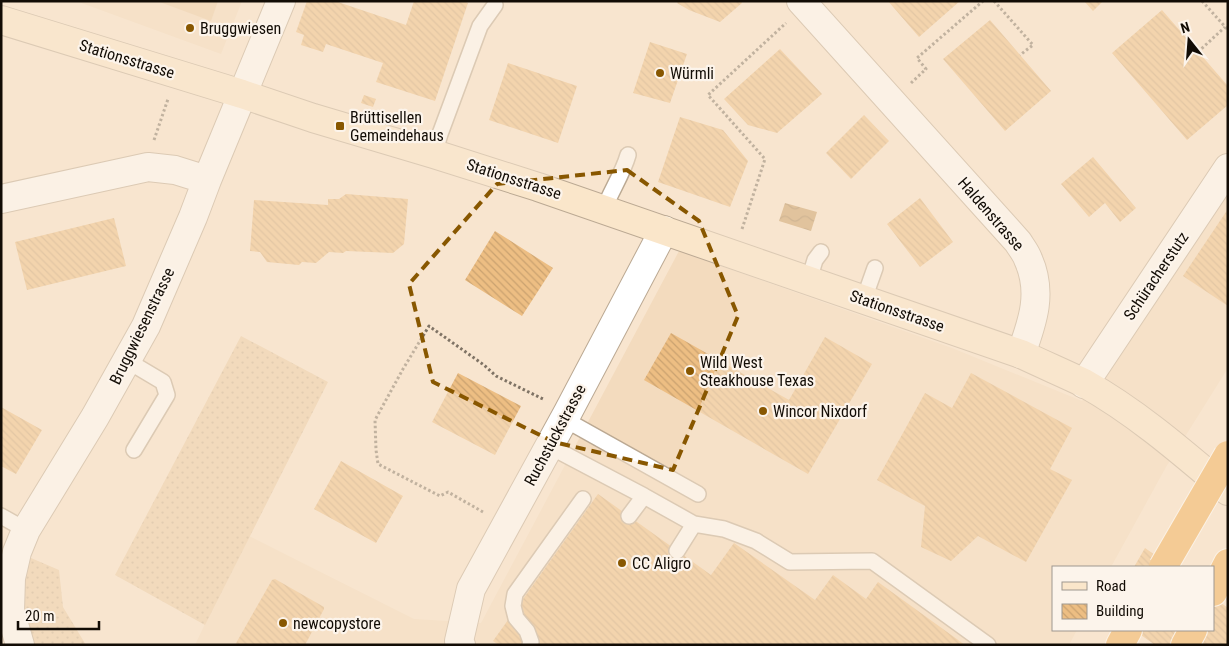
<svg xmlns="http://www.w3.org/2000/svg" width="1229" height="646" font-family="'Roboto Condensed',sans-serif">
	<style>
		.built { fill: #f3dbbe }
		.grass { fill: url(#grass-dots) }
		.garden { fill: #ebcca5 }
		.water { fill: url(#water-waves) }
		.building { fill: url(#building-back-hatch) }
		.lines { fill: none; stroke-linecap: round; stroke-linejoin: round }
		.lane-casing { stroke: #bba993; stroke-width: 18 }
		.street-casing { stroke: #bba993; stroke-width: 30 }
		.secondary-casing { stroke: #bba993; stroke-width: 30 }
		.highway-casing { stroke: #fff; stroke-width: 30 }
		.path { stroke: #7f7365; stroke-width: 3; stroke-dasharray: 2.5 2.5; stroke-linecap: butt }
		.lane { stroke: #fff; stroke-width: 15 }
		.street { stroke: #fff; stroke-width: 28 }
		.secondary { stroke: #fae6ca; stroke-width: 28 }
		.highway { stroke: #f0ac4e; stroke-width: 28 }
		.highway-bridge-casing { stroke: #fff; stroke-width: 30; stroke-linecap: butt }
		.highway-bridge { stroke: #f0ac4e; stroke-width: 28 }
		.marked { fill: none; stroke: #885700; stroke-width: 4; stroke-dasharray: 10 6; stroke-linejoin: round }
		.poi-dot { fill: #885700; stroke: #fcf4eb; stroke-width: 2 }
		.labels { text-anchor: middle; dominant-baseline: central; stroke-width: 4.5; stroke-linejoin: round; paint-order: stroke }
		.poi-label { font-size: 16px; fill: #120c05; stroke: #fcf4eb; text-anchor: start }
		.street-label { font-size: 16px; fill: #120c05; stroke: #fcf4eb }
	</style>
	<defs>
		<pattern id="grass-dots" width="8" height="8" patternUnits="userSpaceOnUse" patternTransform="scale(1.25)"><rect width="8" height="8" fill="#ebcca5"/><path d="M2 2h.1M6 6h.1" fill="none" stroke="#c8ae8d" stroke-width="1.8" stroke-linecap="round"/></pattern>
		<pattern id="water-waves" width="16" height="10" patternUnits="userSpaceOnUse" patternTransform="scale(1.25)"><rect width="16" height="10" fill="#c6995f"/><path d="M0 5q4-4 8 0t8 0" fill="none" stroke="#9f7b4c"/></pattern>
		<pattern id="building-back-hatch" width="6" height="6" patternUnits="userSpaceOnUse" patternTransform="scale(1.25)"><rect width="6" height="6" fill="#edbe83"/><path d="M-1 5l2 2M0 0l6 6M5-1l2 2" fill="none" stroke="#caa270"/></pattern>
	</defs>
	<rect width="100%" height="100%" fill="#f8e5cf"/>
	<!-- built -->
	<path class="built" d="M76 1H242L221 54Z
		M1228 183V368L1166 467 1111 567H1053V630H1077L1069 645H195L247 535 414 619 481 623 679 251 952 348 1082 401Z"/>
	<!-- grass -->
	<path class="grass" d="M241 336 328 382 205 625 115 575Z
		M17 552 59 570 63 607 86 645H20Z"/>
	<!-- garden -->
	<path class="garden" d="M157 1H218L211 21Z"/>
	<!-- water -->
	<path class="water" d="M785 203 817 212 811 231 779 221Z"/>
	<!-- building -->
	<path class="building" d="M307 1H335L406 25 414 1H463L468 3 435 101 376 82 383 63 326 44 323 52 301 45 304 35 296 32Z
		M679 1H741L742 3 720 22 689 10 677 3Z
		M888 1H960L919 37Z
		M1084 1H1103L1093 11Z
		M1162 10 1228 86V105L1187 140 1112 53Z
		M990 20 1051 91 1005 131 943 59Z
		M650 42 687 54 670 103 633 93Z
		M780 49 822 94 777 133 748 125 724 99Z
		M508 63 577 86 558 143 489 120Z
		M364 95 376 99 373 107 361 103Z
		M864 115 889 141 851 179 826 153Z
		M680 117 723 130 748 161 730 207 658 182Z
		M1093 157 1136 208 1120 222 1105 203 1089 217 1061 184Z
		M346 194 408 199 404 244 393 253 346 251 343 253 329 252 316 263 302 262 299 265 267 262 260 252 250 251 254 200 328 205V199H339Z
		M920 198 953 242 920 267 887 224Z
		M1228 209V306L1183 276Z
		M114 218 126 266 27 290 15 242Z
		M495 231 553 268 522 316 465 280Z
		M671 333 789 400 825 337 872 364 808 474 644 380Z
		M458 373 521 406 495 455 432 422Z
		M971 373 1072 428 1050 469 1072 480 1026 562 978 536 951 561 921 547 925 506 877 480 925 393 952 408Z
		M1 407 42 430 16 474 1 466Z
		M341 461 403 496 376 543 314 509Z
		M598 494 711 575 734 543 815 600 833 575 866 599 878 582 965 645H499L493 641Z
		M1145 548 1172 567H1134Z
		M275 579 324 607V609L305 645H235L272 580Z
		M1213 597 1228 608V645H1155L1134 630H1213Z"/>
	<g class="lines">
		<defs>
			<path id="lane" d="M434 154 440 134 480 26 495 5
				M604 209C611 191 623 173 628 155
				M809 280 815 260 821 252
				M864 299 875 268
				M126 360 163 382 167 395 134 450
				M564 419 698 494
				M549 446 644 496
				M1 516 26 530
				M629 516 644 496 694 524 724 529 756 541 790 562 872 561 988 645
				M677 551 694 524
				M530 645 531 642 527 631 516 618 513 606 515 594 583 499"/>
			<path id="street" d="M801 1 1018 242C1021 247 1026 253 1028 259 1043 292 1033 321 1021 354
				M1 199 148 167 175 170 207 180
				M1084 384 1228 168
				M20 645 10 610 11 578 17 552 26 530 95 417 146 326 193 217 207 180 281 1
				M461 645 459 641 471 589 568 412 664 230"/>
			<path id="secondary" d="M1 20 242 94 313 118 434 154 538 187 1021 354C1042 364 1063 373 1084 383 1136 412 1182 452 1228 491"/>
			<path id="highway" d="M1213 592 1228 563
				M1120 645 1128 630
				M1185 645 1193 630"/>
		</defs>
		<!-- lane casing -->
		<use href="#lane" class="lane-casing"/>
		<!-- street casing -->
		<use href="#street" class="street-casing"/>
		<!-- secondary casing -->
		<use href="#secondary" class="secondary-casing"/>
		<!-- highway casing -->
		<use href="#highway" class="highway-casing"/>
		<!-- path -->
		<path class="path" d="M994 1 1033 45 1020 55
			M1202 1 1228 30
			M1198 52 1225 27
			M911 83 926 69 917 58 983 1
			M154 140 168 99
			M742 229 765 159 708 95 786 23
			M483 512 448 492 440 496 378 464 376 450 375 420 403 369 429 326 484 365 496 376 545 400"/>
		<!-- lane -->
		<use href="#lane" class="lane"/>
		<!-- street -->
		<use href="#street" class="street"/>
		<!-- secondary -->
		<use href="#secondary" class="secondary"/>
		<!-- highway -->
		<use href="#highway" class="highway"/>
		<defs>
			<path id="highway-bridge" d="M1163 567 1228 455"/>
		</defs>
		<!-- highway-bridge casing -->
		<use href="#highway-bridge" class="highway-bridge-casing"/>
		<!-- highway-bridge -->
		<use href="#highway-bridge" class="highway-bridge"/>
	</g>
	<!-- marked area -->
	<path d="M0 0H1229V646H0ZM627 170 699 221 738 316 673 470 554 442 433 382 409 284 497 184Z" fill="#f8e5cf" fill-opacity=".55" fill-rule="evenodd"/>
	<path class="marked" d="M627 170 699 221 738 316 673 470 554 442 433 382 409 284 497 184Z"/>
	<!-- markers -->
	<g class="poi-dot">
		<circle cx="190" cy="28" r="5"/>
		<circle cx="660" cy="73" r="5"/>
		<rect x="335" y="121" width="10" height="10" rx="2.5"/>
		<circle cx="690" cy="371" r="5"/>
		<circle cx="763" cy="411" r="5"/>
		<circle cx="622" cy="563" r="5"/>
		<circle cx="283" cy="623" r="5"/>
	</g>
	<g class="labels">
		<!-- poi labels -->
		<g class="poi-label">
			<text x="200" y="28">Bruggwiesen</text>
			<text x="670" y="73">Würmli</text>
			<text x="350" y="117">Brüttisellen<tspan x="350" dy="18">Gemeindehaus</tspan></text>
			<text x="700" y="362">Wild West<tspan x="700" dy="18">Steakhouse Texas</tspan></text>
			<text x="773" y="411">Wincor Nixdorf</text>
			<text x="632" y="563">CC Aligro</text>
			<text x="293" y="623">newcopystore</text>
		</g>
		<!-- street labels -->
		<g class="street-label">
			<text transform="translate(127 59) rotate(17)">Stationsstrasse</text>
			<text transform="translate(514 179) rotate(18)">Stationsstrasse</text>
			<text transform="translate(991 214) rotate(49)">Haldenstrasse</text>
			<text transform="translate(1156 276) rotate(-56)">Schüracherstutz</text>
			<text transform="translate(897 311) rotate(19)">Stationsstrasse</text>
			<text transform="translate(142 326) rotate(-64)">Bruggwiesenstrasse</text>
			<text transform="translate(555 435) rotate(-62)">Ruchstuckstrasse</text>
		</g>
	</g>
	<!-- border -->
	<rect width="1229" height="646" fill="none" stroke="#120c05" stroke-width="5"/>
	<!-- legend -->
	<rect x="1052" y="566" width="162" height="65" fill="#fcf4eb" stroke="#9e978f"/>
	<rect x="1062" y="582" width="25" height="8" fill="#fae6ca" stroke="#9e978f"/>
	<text x="1096" y="591" font-size="15" fill="#120c05">Road</text>
	<rect x="1062" y="604" width="25" height="15" fill="url(#building-back-hatch)" stroke="#9e978f"/>
	<text x="1096" y="616" font-size="15" fill="#120c05">Building</text>
	<!-- north arrow -->
	<g transform="translate(1189 40) rotate(343)" stroke="#fcf4eb" stroke-width="4" paint-order="stroke">
	<path d="M0-4L9 19L0 12L-9 19Z" fill="#120c05"/>
	<text y="-8" font-size="14" font-weight="bold" text-anchor="middle" fill="#120c05">N</text>
	</g>
	<!-- scale -->
	<path d="M18 621v8h81v-8" fill="none" stroke="#120c05" stroke-width="2.5"/>
	<text x="25" y="621" font-size="15" fill="#120c05" stroke="#fcf4eb" stroke-width="4" paint-order="stroke">20 m</text>
</svg>
